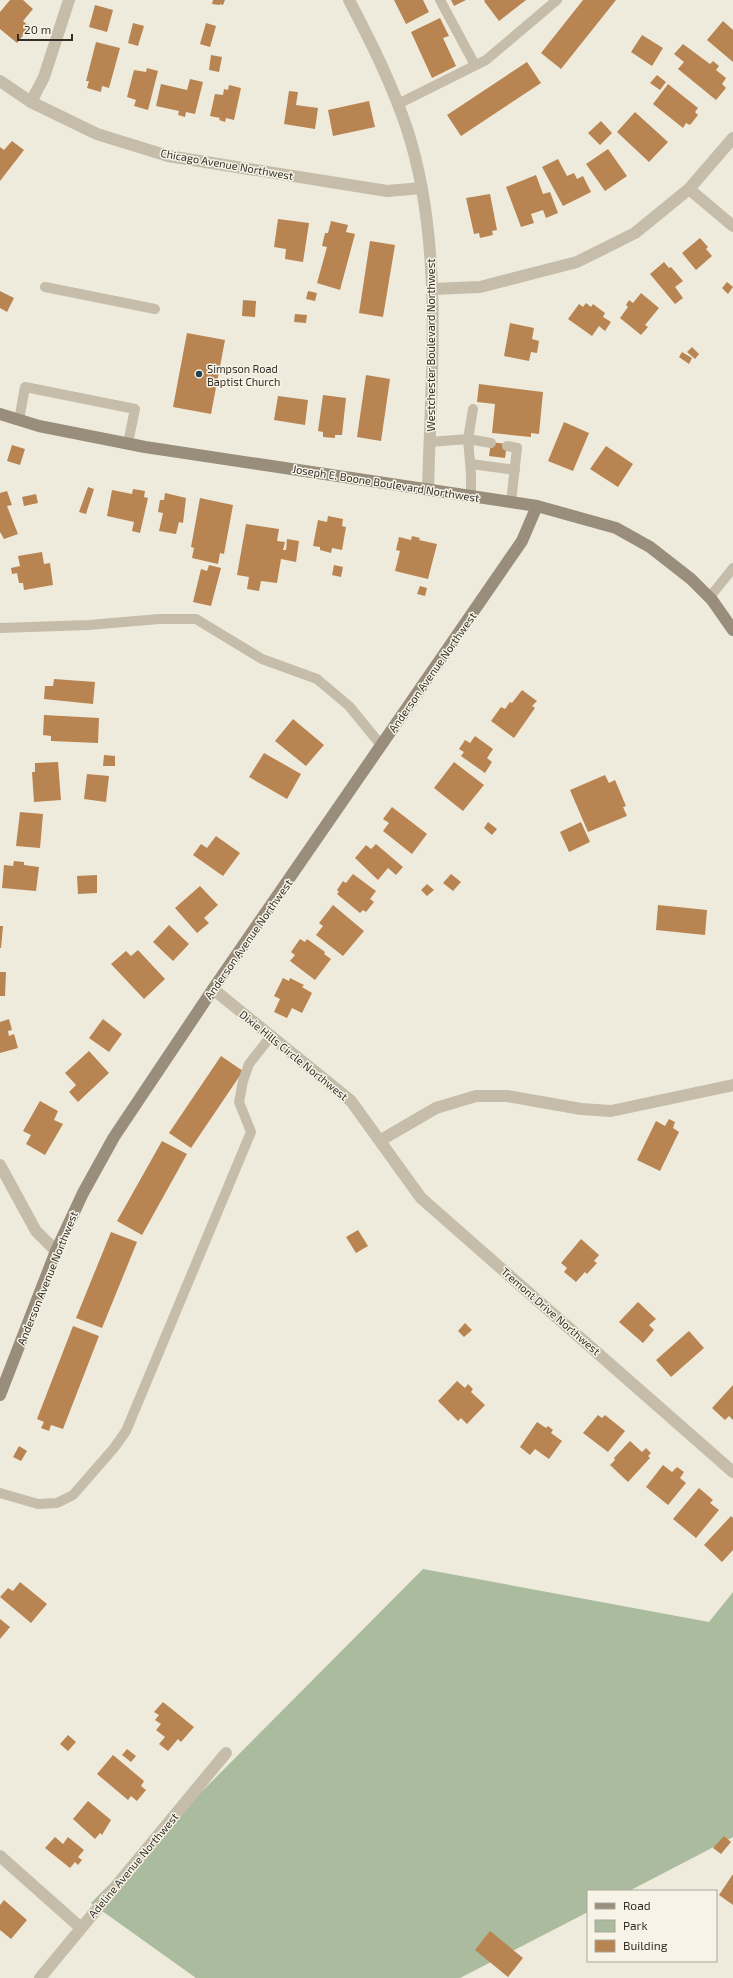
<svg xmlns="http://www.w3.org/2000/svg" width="733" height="1978" font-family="'Exo 2',sans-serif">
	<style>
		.green { fill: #aabc9d }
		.building { fill: #b88451 }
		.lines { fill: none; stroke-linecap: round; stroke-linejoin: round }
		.lane { stroke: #c5bda9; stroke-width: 10 }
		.street { stroke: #c5bda9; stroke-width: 12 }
		.secondary { stroke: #998d7b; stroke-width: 12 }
		.poi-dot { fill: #224250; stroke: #f7f4e7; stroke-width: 1.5 }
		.labels { text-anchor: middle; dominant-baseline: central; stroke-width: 3; stroke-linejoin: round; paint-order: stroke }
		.street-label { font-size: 11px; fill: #332e28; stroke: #f7f4e7 }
		.poi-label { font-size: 11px; fill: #332e28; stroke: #f7f4e7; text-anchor: start }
	</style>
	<rect width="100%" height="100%" fill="#efebdc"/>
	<!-- green -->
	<path class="green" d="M423 1569 709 1622 733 1592V1837L629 1891H588V1912L460 1978H196L91 1903Z"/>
	<!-- building -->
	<path class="building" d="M10 0H23L33 9 23 21 30 27 17 43 0 29V12Z
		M213 0H225L223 5 220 4V5L212 4Z
		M394 0H423L429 12 406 24Z
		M451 0H466L454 6Z
		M485 0H526L499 21 484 1Z
		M583 0H616L561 69 541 53Z
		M95 5 113 10 107 32 89 27Z
		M440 18 449 36 443 38 456 66 432 78 411 32Z
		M723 21 733 30V62L707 40Z
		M133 23 144 26 138 46 128 43Z
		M206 23 216 26 210 47 200 44Z
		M642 35 663 48 652 66 631 52Z
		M96 42 120 48 109 88 102 86 101 92 87 88 89 81H86Z
		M683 44 710 64 713 61 719 66 716 70 726 78 722 84 726 88 716 100 678 69 684 62 674 54Z
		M211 55 222 57 219 72 209 70Z
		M527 62 541 83 461 136 447 115Z
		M147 68 158 71 148 110 134 106 136 100 127 97 134 70 146 72Z
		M657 75 666 82 660 90 650 83Z
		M190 79 203 82 195 114 186 112 185 117 178 115 179 111 156 106 161 84 187 90Z
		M668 84 698 108 695 112 698 115 690 125 686 123 683 128 653 104Z
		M229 85 241 88 234 120 226 118 225 122 219 120 220 118 210 116 215 94 223 95 224 89 228 90Z
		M289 91 298 92 296 105 318 108 315 129 284 124Z
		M369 101 375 127 333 136 328 110Z
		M635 112 668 142 649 162 617 132Z
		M601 121 612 133 600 145 588 133Z
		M12 141 24 150 0 181V147L4 150Z
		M608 149 627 176 605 191 586 164Z
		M558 159 567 176 574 173 577 179 583 176 591 192 563 206 542 167Z
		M536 175 543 194 550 192 558 213 546 218 543 210 531 214 534 223 521 227 506 187Z
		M490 194 497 230 492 231 493 235 480 238 479 233 474 234 466 198Z
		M278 219 309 223 303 262 285 259 286 249 274 247Z
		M331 221 348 225 346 232 355 234 340 290 317 283 327 247 322 246 325 233H328Z
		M700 238 708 247 706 249 712 256 696 270 682 253Z
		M370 241 395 245 383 317 359 313Z
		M664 262 669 268 671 267 683 281 675 287 683 298 675 304 650 274Z
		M727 282 733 287 728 294 722 288Z
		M0 291 14 298 7 312 0 308Z
		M308 291 317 293 315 301 306 299Z
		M641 293 659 308 645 325 648 327 641 335 620 318 628 307 626 305 629 300 633 303Z
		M243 300 256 301 255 317 242 316Z
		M586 303 591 307 593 304 605 313 603 317 611 322 605 331 599 326 592 336 568 319 579 304 583 307Z
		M295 314 307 315 306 323 294 322Z
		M510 323 534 328 532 339 539 341 537 353 531 352 529 361 504 356Z
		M187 333 225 340 211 414 173 407Z
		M692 347 699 354 695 359 687 352Z
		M682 352 692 358 689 364 679 357Z
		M366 375 390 379 381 441 357 437Z
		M479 384 543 392 539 434 531 433V437L492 433 495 404 477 402Z
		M323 395 346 398 342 435H335V438L323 437V432L318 431Z
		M278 396 308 400 305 425 274 420Z
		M564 422 589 433 573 471 548 461Z
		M491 442 507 444 505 458 489 456Z
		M12 445 25 449 20 465 7 461Z
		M606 446 633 464 618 487 590 469Z
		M88 487 94 489 86 514 79 512Z
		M133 489 145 491 144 497 148 498 140 533 132 531 134 522 107 516 112 490 132 494Z
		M7 491 12 505 7 506 18 534 4 539 0 532V493Z
		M165 493 186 498 183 523 179 522 176 534 159 531 163 513 158 512 160 500H164Z
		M36 494 38 503 24 506 22 497Z
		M200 498 233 505 224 554 220 553 218 564 192 558 194 548 191 547Z
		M328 516 343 519 342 526 346 527 342 550 332 548 331 553 320 550V547L313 546 318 520 327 522Z
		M246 524 279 529 277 541 285 542 283 550H286L287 539 299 541 296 562 281 559 277 583 261 581 259 591 247 589 249 577 237 575Z
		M412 536 420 538 419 540 437 544 428 579 395 571 400 551 396 550 399 537 411 540Z
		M42 552 44 564 50 563 53 585 24 590 23 583H19L17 573 12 574 11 568 20 566 18 556Z
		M209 565 221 568 211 606 193 602 201 569 207 571Z
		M334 565 343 567 341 577 332 575Z
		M420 586 427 588 425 596 417 594Z
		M54 679 95 682 93 704 44 699 45 686H53Z
		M522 690 537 701 532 706 535 708 514 738 491 721 501 707 505 709 510 702 512 703Z
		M44 715 99 718 98 743 51 741V736L43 735Z
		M293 719 324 745 306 766 275 741Z
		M475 736 493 749 487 758 492 762 485 773 461 756 464 752 459 749 465 740 470 743Z
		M264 753 301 774 287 799 249 777Z
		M104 755 115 756V766H103Z
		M58 762 61 800 34 802 32 772H35V763Z
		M454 762 484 785 463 811 434 788Z
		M87 774 109 776 106 802 84 799Z
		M605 775 609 783 615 780 626 806 623 807 627 816 588 832 570 790Z
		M392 807 427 834 412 854 383 831 389 823 383 819Z
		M20 812 43 814 40 848 16 846Z
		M488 822 497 829 492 835 484 828Z
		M581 822 590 842 569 852 560 832Z
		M216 836 240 853 223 876 193 855 201 844 207 848Z
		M376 844 403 867 396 875 388 868 378 880 355 858 366 845 371 849Z
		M14 861 24 862V865L39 867 36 891 2 888 4 865 13 866Z
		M353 874 376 891 370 899 374 902 366 912 363 910 360 913 337 894 339 892 337 890 343 881 346 883Z
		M451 874 461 882 453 891 443 883Z
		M97 875V893L78 894 77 876Z
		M427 884 434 890 427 896 421 890Z
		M200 886 218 905 204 918 209 923 197 933 175 908Z
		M333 905 364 931 343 956 316 935 323 926 319 923Z
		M658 905 707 910 705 935 656 930Z
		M169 925 189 944 173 961 153 942Z
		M0 926H3L1 948H0Z
		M300 939 305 942 307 939 325 952 324 954 331 959 315 980 290 961 295 955 291 952Z
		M138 950 165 979 144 999 111 964 126 951 131 956Z
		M0 972H6L5 996H0Z
		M283 978 289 981 290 978 304 985 302 987 312 993 302 1013 292 1008 287 1018 274 1012 280 999 274 996Z
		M9 1019 12 1030 8 1031 9 1036 14 1034 18 1048 0 1053V1022Z
		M103 1019 122 1034 109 1052 89 1038Z
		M89 1051 109 1073 78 1102 69 1092 76 1085 65 1073Z
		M221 1056 243 1071 191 1148 169 1133Z
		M40 1101 58 1111 54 1120 63 1124 45 1155 26 1144 31 1135 23 1131Z
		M669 1119 675 1122 673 1128 679 1132 660 1171 637 1160 656 1121 665 1126Z
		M162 1141 187 1154 142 1235 117 1221Z
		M358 1230 368 1246 356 1253 346 1237Z
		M111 1232 137 1242 102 1328 76 1318Z
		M581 1239 599 1255 594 1261 597 1263 587 1274 585 1272 576 1282 564 1272 567 1268 561 1263Z
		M638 1302 656 1319 649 1325 654 1330 643 1343 619 1322Z
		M465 1323 472 1330 464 1337 458 1331Z
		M73 1326 99 1336 63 1429 51 1425 49 1431 41 1428 44 1422 37 1419Z
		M689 1331 704 1348 671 1377 656 1360Z
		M457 1381 465 1388 468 1384 473 1389 471 1392 485 1405 467 1424 461 1418 458 1421 438 1401Z
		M733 1385V1420L729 1416 725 1420 712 1408Z
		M598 1415 602 1418 605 1415 625 1431 608 1452 583 1433Z
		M537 1422 546 1428 548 1426 553 1430 551 1433 562 1441 549 1459 535 1449 530 1455 520 1447Z
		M630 1441 642 1452 646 1448 651 1453 648 1456 650 1458 628 1482 610 1465 615 1460 614 1458Z
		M19 1446 27 1451 21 1461 13 1457Z
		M663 1465 672 1472 677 1467 684 1472 680 1478 686 1483 668 1505 646 1487Z
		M699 1488 713 1500 710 1503 719 1510 696 1538 673 1519Z
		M731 1516 733 1518V1550L722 1562 704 1545Z
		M20 1582 47 1604 31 1623 0 1597 8 1588 13 1591Z
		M0 1619 10 1627 0 1639Z
		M163 1702 194 1727 181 1742 178 1739 168 1751 159 1744 165 1737 156 1730 161 1724 155 1720 159 1715 154 1712Z
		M68 1735 76 1742 68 1751 60 1744Z
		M127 1749 136 1756 131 1762 122 1755Z
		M113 1755 144 1781 141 1786 146 1790 137 1801 131 1796 128 1800 97 1774Z
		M88 1801 111 1820 102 1835 100 1833 95 1839 73 1819Z
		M724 1836 731 1842 721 1854 713 1848Z
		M55 1837 63 1844 68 1837 84 1850 78 1857 82 1860 78 1865 75 1862 70 1868 45 1848Z
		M733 1874V1905L719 1895Z
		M4 1900 27 1920 11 1939 0 1930V1905Z
		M490 1931 523 1958 508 1977 475 1950Z"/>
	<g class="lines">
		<!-- lane -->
		<path class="lane" d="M440 0 475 65
			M398 104 486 60 557 0
			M45 287 155 309
			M19 420 25 387 135 409 128 443
			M429 442 468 439 491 443
			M507 446 517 448 511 502
			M471 464 515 470
			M471 496V474L468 439 473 409
			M709 598 733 568
			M0 628 89 625 159 619H196L262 659 317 679 349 706 381 745
			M0 1493 38 1504 57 1503 73 1495 114 1448 126 1431 251 1132 239 1102 243 1081 249 1064 271 1036"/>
		<!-- street -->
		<path class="street" d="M349 0C371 42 392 84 407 129 444 242 431 373 428 489
			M0 81 31 102 97 134 168 156 387 191 422 188
			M31 102 44 77 69 0
			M689 189 733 226
			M432 289 480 287 577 262 635 233 689 189 733 138
			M213 989 351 1101 421 1198 733 1472
			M381 1140 436 1108 476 1096H507L581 1109 611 1111 733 1085
			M0 1165 36 1231 56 1251
			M0 1856 81 1928
			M40 1978 226 1753"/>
		<!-- secondary -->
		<path class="secondary" d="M0 414 39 426 145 447 537 506 616 528 650 547 691 579 712 600 733 630
			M0 1395 56 1251 83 1193 114 1137 213 989 522 541 537 506"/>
	</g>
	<!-- markers -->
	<circle class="poi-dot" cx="199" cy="374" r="4"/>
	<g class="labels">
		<!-- street labels -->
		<g class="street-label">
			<text transform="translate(227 164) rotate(10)">Chicago Avenue Northwest</text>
			<text transform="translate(430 345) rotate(-90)">Westchester Boulevard Northwest</text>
			<text transform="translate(386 483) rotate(9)">Joseph E. Boone Boulevard Northwest</text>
			<text transform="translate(432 672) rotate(-55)">Anderson Avenue Northwest</text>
			<text transform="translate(248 939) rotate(-55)">Anderson Avenue Northwest</text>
			<text transform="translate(294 1055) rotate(39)">Dixie Hills Circle Northwest</text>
			<text transform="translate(47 1278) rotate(-68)">Anderson Avenue Northwest</text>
			<text transform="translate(551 1311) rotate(41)">Tremont Drive Northwest</text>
			<text transform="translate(133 1865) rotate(-50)">Adeline Avenue Northwest</text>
		</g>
		<!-- poi labels -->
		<g class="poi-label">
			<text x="207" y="368">Simpson Road<tspan x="207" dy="13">Baptist Church</tspan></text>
		</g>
	</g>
	<!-- legend -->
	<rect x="587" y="1890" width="130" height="72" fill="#f7f4e7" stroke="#a9a59b"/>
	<rect x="595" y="1903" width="20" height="6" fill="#998d7b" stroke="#a9a59b"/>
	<text x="623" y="1910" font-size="12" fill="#332e28">Road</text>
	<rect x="595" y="1920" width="20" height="12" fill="#aabc9d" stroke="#a9a59b"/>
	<text x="623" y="1930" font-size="12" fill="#332e28">Park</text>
	<rect x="595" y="1940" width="20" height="12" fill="#b88451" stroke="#a9a59b"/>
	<text x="623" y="1950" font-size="12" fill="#332e28">Building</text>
	<!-- scale -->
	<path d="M18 34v6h54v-6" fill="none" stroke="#332e28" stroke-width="2"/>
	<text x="24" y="34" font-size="12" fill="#332e28" stroke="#f7f4e7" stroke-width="3" paint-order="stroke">20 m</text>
</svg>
